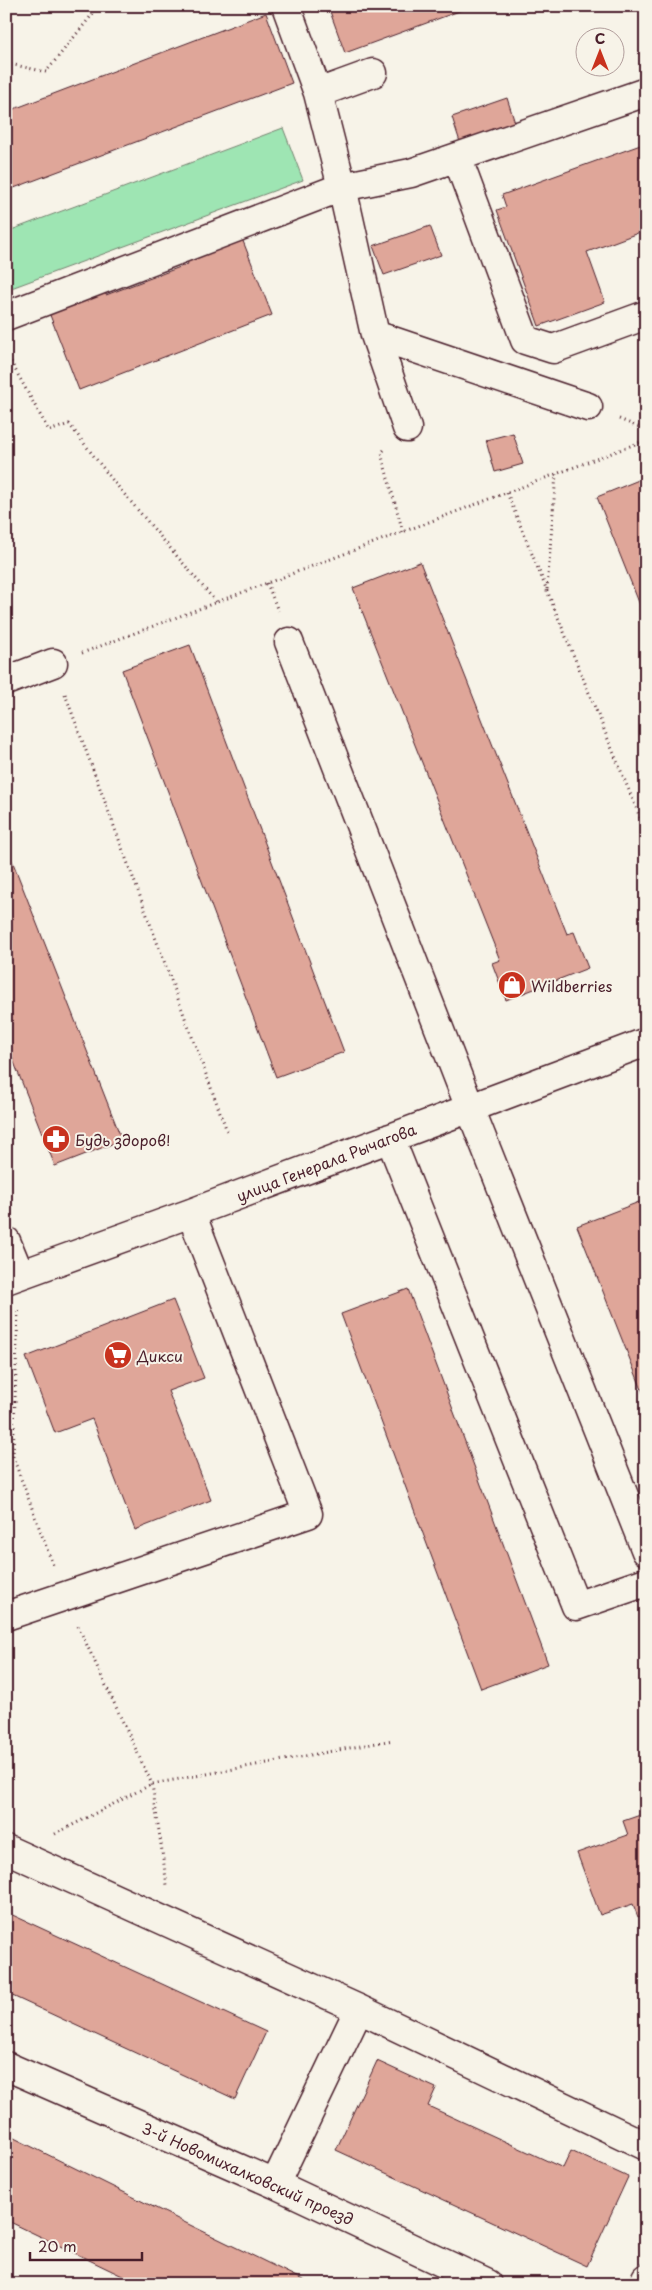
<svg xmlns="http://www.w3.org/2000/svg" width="652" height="2290" font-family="'Playpen Sans',sans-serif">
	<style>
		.green { fill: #9ee5b3; stroke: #74826f }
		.building { fill: #dfa699; stroke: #4a1f2b }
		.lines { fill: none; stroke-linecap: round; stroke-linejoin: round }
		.minor-casing { stroke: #4a1f2b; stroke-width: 31 }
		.path { stroke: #4a1f2b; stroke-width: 3; stroke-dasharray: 1 4; stroke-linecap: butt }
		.minor { stroke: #f7f3e8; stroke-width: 28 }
		.labels { text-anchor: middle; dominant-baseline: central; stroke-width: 4; stroke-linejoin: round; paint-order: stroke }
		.poi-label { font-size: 15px; fill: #4a1f2b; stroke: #f7f3e8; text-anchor: start }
		.street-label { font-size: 15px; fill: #4a1f2b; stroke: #f7f3e8 }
	</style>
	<rect width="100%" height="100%" fill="#f7f3e8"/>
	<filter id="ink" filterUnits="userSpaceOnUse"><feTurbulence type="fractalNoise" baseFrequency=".02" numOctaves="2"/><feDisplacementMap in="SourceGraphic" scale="10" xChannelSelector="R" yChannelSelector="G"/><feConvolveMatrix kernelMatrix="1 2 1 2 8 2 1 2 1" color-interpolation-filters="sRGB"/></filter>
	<g filter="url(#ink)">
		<!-- green -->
		<path class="green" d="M283 128 303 180 6 290V232Z"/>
		<!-- building -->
		<path class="building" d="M328 6H460L462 10 345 53Z
			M266 13 292 83 6 191V112Z
			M507 98 515 123 460 142 452 117Z
			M646 143V230L587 252 605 302 539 326 497 210 506 207 502 195Z
			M430 226 441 255 384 275 373 246Z
			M241 236 272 315 79 390 48 310 104 289 106 295 188 264 185 257Z
			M513 433 523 464 495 472 486 440Z
			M646 477V620L597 497Z
			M420 562 567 934 574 932 588 968 506 1000 492 963 500 960 353 588Z
			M190 645 344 1052 276 1077 122 670Z
			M6 845 122 1140 55 1166 6 1042Z
			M644 1200 646 1204V1400L577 1226Z
			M408 1289 548 1664 481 1689 341 1314Z
			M173 1300 204 1378 168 1391 211 1500 135 1530 92 1419 55 1433 26 1357Z
			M646 1813V1914L638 1917 633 1904 600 1915 577 1853 628 1835 623 1821Z
			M6 1912 266 2032 235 2099 6 1993Z
			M377 2061 436 2088 428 2106 563 2168 571 2151 628 2177 587 2266 336 2150Z
			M6 2134 190 2225 311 2284H139L6 2220Z"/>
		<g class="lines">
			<defs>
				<path id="minor" d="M286 6 318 93 342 187 375 335 407 428
					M318 93 373 73
					M457 157 525 340 553 349 646 315
					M6 316 342 187 411 173 646 92
					M375 335 588 407
					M289 642 470 1108 646 1551
					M6 681 53 663
					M390 1138 576 1606 646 1582
					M6 1241 20 1275
					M6 1280 191 1213 646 1042
					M6 1616 308 1514 191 1213
					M6 1849 359 2009 646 2146
					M6 2066 275 2184 488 2284
					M275 2184 359 2009
					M644 2284 646 2278"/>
			</defs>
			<!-- minor casing -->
			<use href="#minor" class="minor-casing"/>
			<!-- path -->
			<path class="path" d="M6 63 46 72 99 6
				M6 353 49 431 69 424 114 482 216 602
				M619 419 646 430
				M384 450 381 453 403 532
				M507 493 646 832
				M267 583 278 611
				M547 589 556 474
				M82 653 646 440
				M65 694 227 1131
				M18 1311 13 1457 53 1565
				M78 1626 152 1784 167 1885
				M55 1834 152 1784 393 1740"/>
			<!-- minor -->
			<use href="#minor" class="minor"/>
		</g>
	</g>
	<!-- icons -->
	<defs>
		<symbol id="shop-disc" viewBox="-11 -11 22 22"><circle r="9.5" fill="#c8321e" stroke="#f7f3e8"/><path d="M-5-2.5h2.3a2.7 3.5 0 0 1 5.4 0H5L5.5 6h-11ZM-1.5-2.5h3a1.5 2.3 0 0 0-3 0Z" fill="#fff"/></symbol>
		<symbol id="pharmacy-disc" viewBox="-11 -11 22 22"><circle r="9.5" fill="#c8321e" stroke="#f7f3e8"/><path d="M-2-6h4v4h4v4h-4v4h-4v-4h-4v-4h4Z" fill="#fff"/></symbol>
		<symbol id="supermarket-disc" viewBox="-11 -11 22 22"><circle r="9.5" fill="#c8321e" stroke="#f7f3e8"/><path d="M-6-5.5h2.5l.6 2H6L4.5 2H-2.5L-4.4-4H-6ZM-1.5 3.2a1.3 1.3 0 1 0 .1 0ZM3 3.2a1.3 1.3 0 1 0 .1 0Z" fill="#fff"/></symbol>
	</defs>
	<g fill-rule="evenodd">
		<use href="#shop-disc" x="496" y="969" width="32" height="32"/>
		<use href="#pharmacy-disc" x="40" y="1123" width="32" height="32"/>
		<use href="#supermarket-disc" x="102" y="1339" width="32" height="32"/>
	</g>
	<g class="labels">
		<!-- poi labels -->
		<g class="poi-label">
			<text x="531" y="985">Wildberries</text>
			<text x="75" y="1139">Будь здоров!</text>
			<text x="137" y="1355">Дикси</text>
		</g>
		<!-- street labels -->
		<g class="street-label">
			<text transform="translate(326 1162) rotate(-21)">улица Генерала Рычагова</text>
			<text transform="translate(248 2173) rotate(24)">3-й Новомихалковский проезд</text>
		</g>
	</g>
	<!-- margin -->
	<rect width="652" height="2290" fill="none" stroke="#f7f3e8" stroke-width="25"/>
	<rect x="12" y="12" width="627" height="2265" fill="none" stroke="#4a1f2b" stroke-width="2" filter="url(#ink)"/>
	<!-- north arrow -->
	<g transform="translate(600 52)"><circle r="24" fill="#f7f3e8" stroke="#b29e9c"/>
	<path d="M0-4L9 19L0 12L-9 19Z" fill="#c8321e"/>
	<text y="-8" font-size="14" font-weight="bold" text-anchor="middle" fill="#4a1f2b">С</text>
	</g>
	<!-- scale -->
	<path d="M30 2252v8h112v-8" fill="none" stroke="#4a1f2b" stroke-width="2.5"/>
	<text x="38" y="2252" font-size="15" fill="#4a1f2b" stroke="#f7f3e8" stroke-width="4" paint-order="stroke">20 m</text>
</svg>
